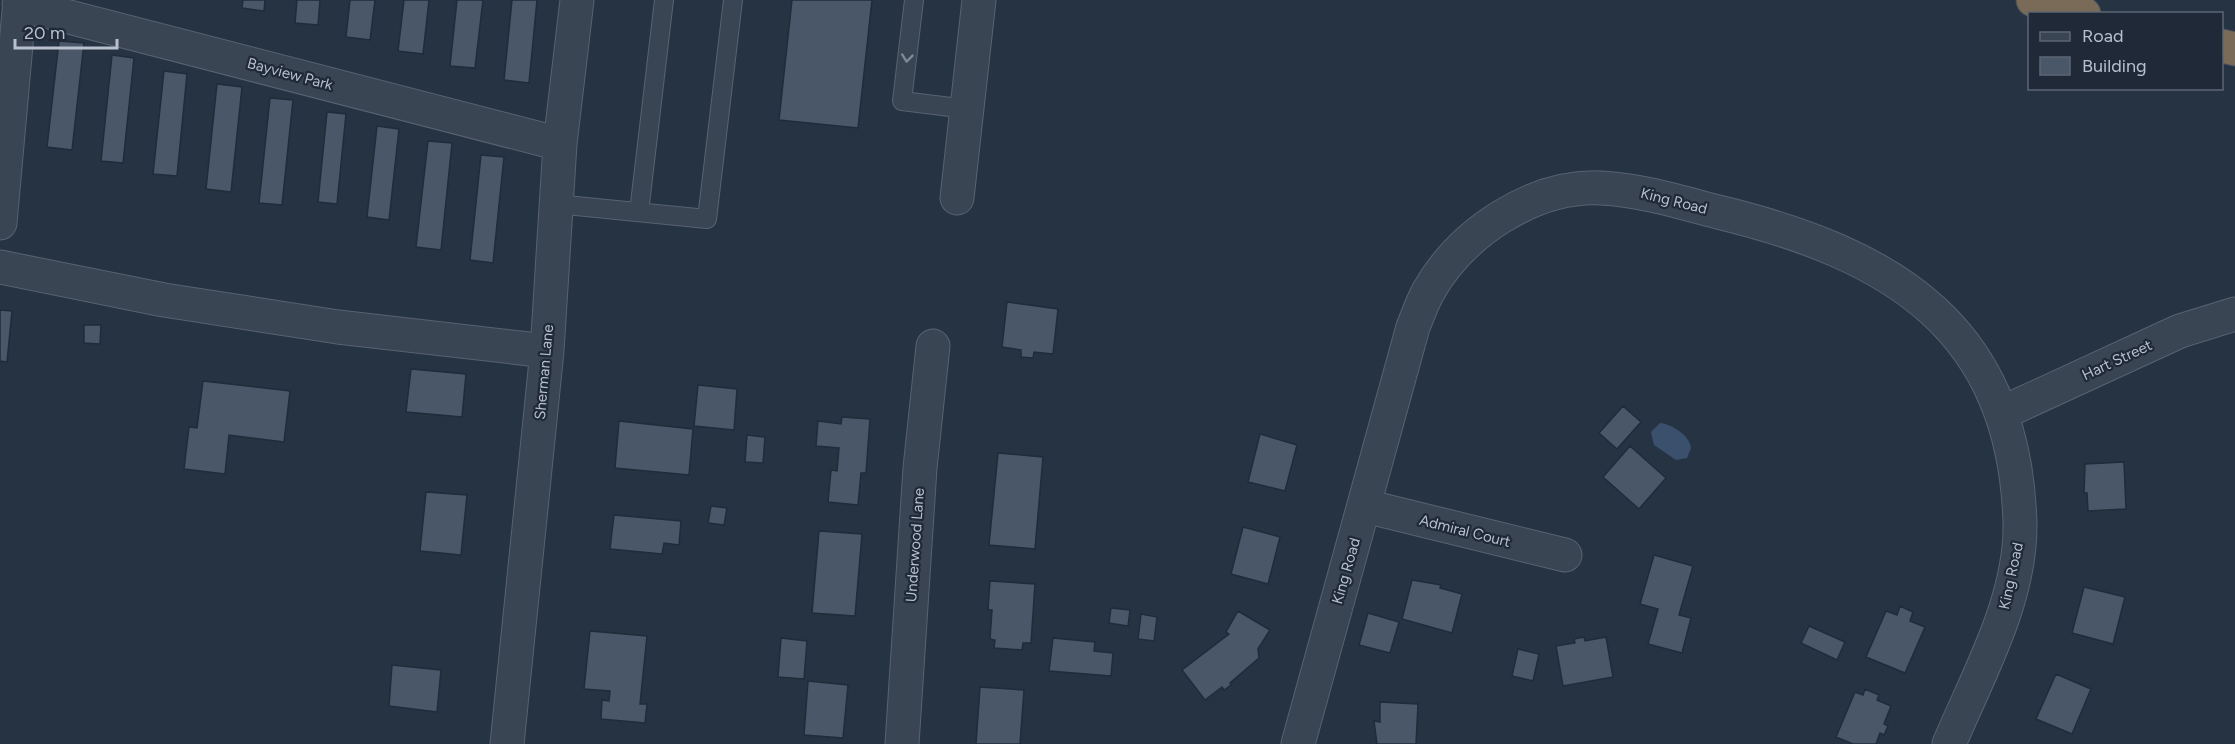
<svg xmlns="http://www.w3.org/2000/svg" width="2235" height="744" font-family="Figtree,sans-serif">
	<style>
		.water { fill: #3b506c }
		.building { fill: #4a5769; stroke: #212b3a; stroke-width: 1.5 }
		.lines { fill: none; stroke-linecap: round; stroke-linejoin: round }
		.lane-casing { stroke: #586270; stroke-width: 20 }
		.street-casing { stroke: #586270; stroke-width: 35 }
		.highway-casing { stroke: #454f5d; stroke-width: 35 }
		.lane { stroke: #3a4553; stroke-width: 18 }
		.street { stroke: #3a4553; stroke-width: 33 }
		.highway { stroke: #796b57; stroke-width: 33 }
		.oneway { stroke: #7f8996 }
		.labels { text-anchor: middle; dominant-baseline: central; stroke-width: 4.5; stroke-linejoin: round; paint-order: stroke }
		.street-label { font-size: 15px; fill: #b7c0cc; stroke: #1f2938 }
	</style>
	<rect width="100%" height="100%" fill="#263343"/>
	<!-- water -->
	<path class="water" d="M1660 423C1672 424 1690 436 1691 448L1687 458 1676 460 1654 445 1651 432Z"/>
	<!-- building -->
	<path class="building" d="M243 0H265L264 11 242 8Z
		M297 0H320L318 25 295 23Z
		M350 0H375L370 40 346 37Z
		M404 0H429L423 54 398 51Z
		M457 0H483L475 68 450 66Z
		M512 0H537L529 83 504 80Z
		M792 0H872L858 128 779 120Z
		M59 41 84 43 72 150 47 147Z
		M112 55 134 58 123 163 101 161Z
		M164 71 187 74 177 176 153 174Z
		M217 84 242 87 231 192 206 189Z
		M270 98 293 100 282 205 259 203Z
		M327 112 346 114 337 204 318 202Z
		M377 126 399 129 389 220 367 217Z
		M428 141 452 143 441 250 416 247Z
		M481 155 504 157 493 263 470 260Z
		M1007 302 1058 309 1053 354 1034 352 1033 358 1021 357V350L1002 347Z
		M0 310 12 311 7 362 0 361Z
		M84 325H101L100 344 84 343Z
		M411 369 466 374 462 417 406 412Z
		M203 381 290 391 284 442 229 435 225 474 184 469 189 427 197 428Z
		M698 385 737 389 734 430 694 426Z
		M1623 406 1641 422 1617 449 1599 433Z
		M842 417 870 419 866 473H861L858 505 828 502 831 470 837 471 839 448 816 446 818 421 841 424Z
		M619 421 693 429 689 475 615 468Z
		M1260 434 1297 445 1285 491 1248 482Z
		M747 435 765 437 763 463 745 462Z
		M1630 446 1666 478 1639 509 1603 477Z
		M998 453 1043 457 1035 549 989 545Z
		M2124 462 2126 509 2088 511 2087 493H2084L2085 464Z
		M426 492 467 495 461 555 420 551Z
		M711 506 727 508 724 525 708 523Z
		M614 515 681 521 679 545 664 543 662 554 610 549Z
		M1243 527 1280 537 1268 584 1231 574Z
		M819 531 862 534 855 616 812 613Z
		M1654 555 1693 566 1679 615 1691 618 1682 653 1648 644 1658 609 1640 604Z
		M1412 580 1441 585 1440 588 1462 594 1452 633 1402 619Z
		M990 581 1035 584 1031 643H1023L1022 650 994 648 995 640 990 639 992 610H988Z
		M2084 587 2125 597 2113 644 2072 633Z
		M1900 606 1913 612 1910 621 1925 627 1905 673 1866 657 1886 611 1897 615Z
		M1111 608 1130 610 1128 626 1109 623Z
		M1238 611 1270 630 1258 649 1259 658 1230 683 1231 685 1224 690 1222 687 1205 700 1182 670 1229 634 1226 632Z
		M1368 613 1399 622 1390 653 1359 645Z
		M1141 614 1157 617 1154 641 1138 639Z
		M1809 626 1845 642 1837 660 1801 643Z
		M590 631 647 636 640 704H647L645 723 601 719 602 700 609 701 610 691 584 689Z
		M1584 637 1585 641 1606 637 1613 677 1563 686 1556 646 1575 643 1574 639Z
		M781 638 807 641 804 679 778 677Z
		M1053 638 1095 642 1094 651 1113 653 1111 676 1049 671Z
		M1518 649 1539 654 1533 681 1512 676Z
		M392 665 441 670 437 712 389 706Z
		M2056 674 2091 689 2072 734 2036 719Z
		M808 681 848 685 843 738 804 735Z
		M980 687 1024 690 1020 744H976Z
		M1865 689 1879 695 1877 700 1891 706 1884 724 1888 726 1884 735 1880 733 1876 744H1853L1836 737 1855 692 1863 695Z
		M1380 702 1418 704 1416 744H1377L1374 721 1380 722Z"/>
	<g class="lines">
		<defs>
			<path id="lane" d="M914 0 902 101 967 109
				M556 204 707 219 733 0
				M639 212 664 0"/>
			<path id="street" d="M19 4 560 144
				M957 198 979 0
				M0 223 20 0
				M0 267 164 300 338 327 547 351
				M2002 413 2180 331 2235 314
				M1365 506 1565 555
				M507 744 547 351 560 144 577 0
				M902 744 920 468 933 346
				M1298 744 1413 327C1418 315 1422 303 1428 292 1461 233 1533 185 1601 188 1641 190 1680 202 1718 212 1892 254 2015 327 2020 524 2021 600 1978 675 1949 744"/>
			<path id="highway" d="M2033 0 2084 14
				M2222 46 2235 49"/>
		</defs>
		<!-- lane casing -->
		<use href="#lane" class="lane-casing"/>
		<!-- street casing -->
		<use href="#street" class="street-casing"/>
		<!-- highway casing -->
		<use href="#highway" class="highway-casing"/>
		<!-- lane -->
		<use href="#lane" class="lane"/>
		<!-- street -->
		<use href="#street" class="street"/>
		<!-- highway -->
		<use href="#highway" class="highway"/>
	</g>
	<!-- one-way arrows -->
	<defs><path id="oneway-chevron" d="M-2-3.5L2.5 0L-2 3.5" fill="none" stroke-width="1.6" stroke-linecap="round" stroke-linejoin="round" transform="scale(1.5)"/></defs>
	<use class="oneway" href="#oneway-chevron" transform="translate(907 58) rotate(96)"/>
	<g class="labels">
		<!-- street labels -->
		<g class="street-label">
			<text transform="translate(290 74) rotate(15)">Bayview Park</text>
			<text transform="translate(1674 201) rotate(14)">King Road</text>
			<text transform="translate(2117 360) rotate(-25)">Hart Street</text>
			<text transform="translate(544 372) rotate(-85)">Sherman Lane</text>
			<text transform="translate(1465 531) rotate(14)">Admiral Court</text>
			<text transform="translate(915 545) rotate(-86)">Underwood Lane</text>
			<text transform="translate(1346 571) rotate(-74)">King Road</text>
			<text transform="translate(2011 576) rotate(-78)">King Road</text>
		</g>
	</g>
	<!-- legend -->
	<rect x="2028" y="12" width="195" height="78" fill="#1f2938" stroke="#5c6573" stroke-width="1.5"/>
	<rect x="2040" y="32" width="30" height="9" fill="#3a4553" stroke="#5c6573" stroke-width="1.5"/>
	<text x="2082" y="42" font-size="18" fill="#b7c0cc">Road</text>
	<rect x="2040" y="57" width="30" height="18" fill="#4a5769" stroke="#5c6573" stroke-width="1.5"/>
	<text x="2082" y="72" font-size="18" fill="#b7c0cc">Building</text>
	<!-- scale -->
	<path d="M15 39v9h102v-9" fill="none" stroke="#b7c0cc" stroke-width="3"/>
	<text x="24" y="39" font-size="18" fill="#b7c0cc" stroke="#1f2938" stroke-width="4.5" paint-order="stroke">20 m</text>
</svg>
